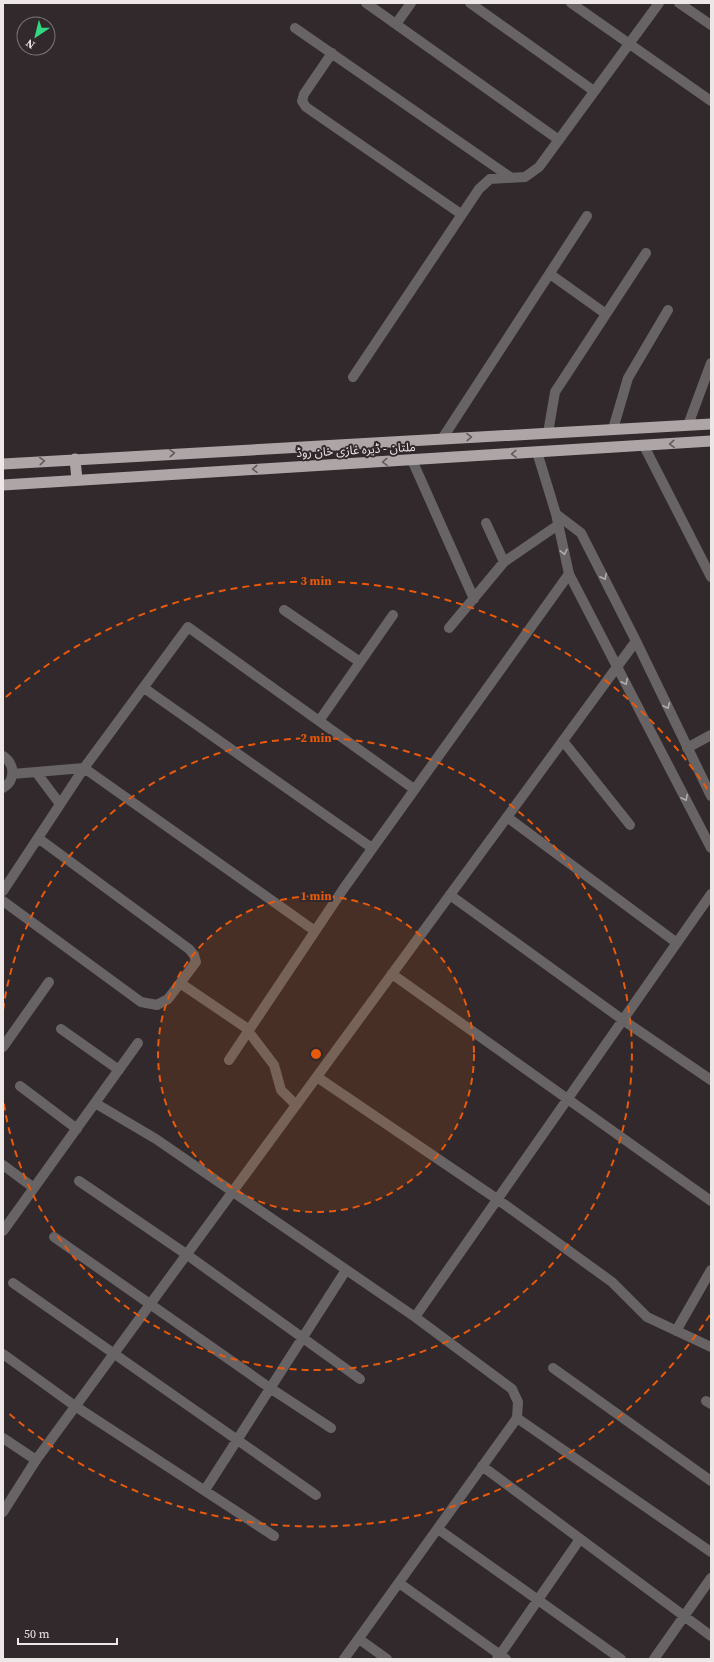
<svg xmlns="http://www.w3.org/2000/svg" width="714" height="1662" font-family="'Source Serif 4','Noto Sans Arabic',serif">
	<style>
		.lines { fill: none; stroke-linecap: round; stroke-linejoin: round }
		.minor { stroke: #686364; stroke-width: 10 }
		.tertiary { stroke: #686364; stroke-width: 10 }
		.trunk { stroke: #aea5a7; stroke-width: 11 }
		.oneway { stroke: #635b5d }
		.oneway2 { stroke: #b1acad }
		.ring { fill: none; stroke: #e8590c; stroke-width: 2; stroke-dasharray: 7 5 }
		.labels { text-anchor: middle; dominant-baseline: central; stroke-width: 4; stroke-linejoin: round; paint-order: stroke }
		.street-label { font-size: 12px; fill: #ede7e8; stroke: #31292b }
		.centre { fill: #e8590c; stroke: #31292b; stroke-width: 2 }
		.ring-label { font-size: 12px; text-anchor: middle; font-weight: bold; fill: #e8590c; stroke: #31292b; stroke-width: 4; stroke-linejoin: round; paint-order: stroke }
	</style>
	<rect width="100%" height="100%" fill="#31292b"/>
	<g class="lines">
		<!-- minor -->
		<path class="minor" d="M366 3 559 140
			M470 3 594 91
			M571 3 711 101
			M679 3 711 25
			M396 24 411 3
			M295 28 510 177
			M332 53 304 94 302 101 306 107 461 214
			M550 274 606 314
			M353 377 479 189 490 179 525 177 539 167 659 3
			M688 425 711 363
			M613 429 628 378 668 310
			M548 433 555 392 646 253
			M442 439 587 216
			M644 446 711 577
			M412 460 474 599
			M486 523 504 562
			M284 610 360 662
			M449 628 504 562 558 525
			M144 688 372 848
			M319 721 393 615
			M563 741 630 825
			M687 748 711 735
			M3 756C15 764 16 780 3 788
			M36 772 60 804
			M12 774 84 768 315 931
			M507 817 677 943
			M3 891 84 768 188 627 414 789
			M450 895 623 1020 711 1080
			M3 901 141 1002 157 1005 168 999 196 962 194 955 189 949 38 838
			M392 974 711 1201
			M180 983 245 1027 274 1065 281 1090 296 1105
			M61 1029 119 1070
			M3 1047 49 982
			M229 1060 344 888 569 574
			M317 1077 497 1199 612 1282 647 1317 711 1347
			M20 1086 77 1129
			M95 1103 156 1139 415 1317 512 1389 518 1402 517 1418 344 1659
			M3 1165 34 1188
			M79 1181 186 1254 360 1379
			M3 1231 138 1043
			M54 1237 270 1388 331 1428
			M13 1283 316 1495
			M415 1317 711 894
			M676 1331 711 1270
			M3 1354 75 1406 274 1536
			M553 1368 711 1481
			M706 1401 711 1404
			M517 1418 711 1552
			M3 1438 36 1460
			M482 1466 711 1636
			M205 1490 346 1270
			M438 1529 621 1659
			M399 1583 506 1659
			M359 1639 387 1659
			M497 1659 580 1539
			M654 1659 711 1578"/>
		<!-- tertiary -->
		<path class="tertiary" d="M537 452 556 514 569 574 711 848
			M556 514 581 533 636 641 711 796
			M3 1512 36 1460 636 641"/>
		<!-- trunk -->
		<path class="trunk" d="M75 459 77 480
			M3 464 711 424
			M3 485 711 441"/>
	</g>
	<!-- one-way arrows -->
	<defs><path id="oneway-chevron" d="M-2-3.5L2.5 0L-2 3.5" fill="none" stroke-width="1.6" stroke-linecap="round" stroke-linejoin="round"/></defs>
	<g class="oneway">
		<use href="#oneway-chevron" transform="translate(469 437) rotate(-3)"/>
		<use href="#oneway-chevron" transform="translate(672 444) rotate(176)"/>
		<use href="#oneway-chevron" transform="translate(172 453) rotate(-4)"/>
		<use href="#oneway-chevron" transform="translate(514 454) rotate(177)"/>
		<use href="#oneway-chevron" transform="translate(42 461) rotate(-4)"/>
		<use href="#oneway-chevron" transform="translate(385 462) rotate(177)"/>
		<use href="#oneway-chevron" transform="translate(255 469) rotate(177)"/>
	</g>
	<g class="oneway2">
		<use href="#oneway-chevron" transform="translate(564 552) rotate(77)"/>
		<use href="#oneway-chevron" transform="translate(604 577) rotate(63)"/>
		<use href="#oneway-chevron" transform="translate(625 682) rotate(63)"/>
		<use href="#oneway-chevron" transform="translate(667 706) rotate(65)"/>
		<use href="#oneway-chevron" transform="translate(685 798) rotate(63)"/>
	</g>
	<!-- distance rings -->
	<circle cx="316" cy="1054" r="158" fill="#e8590c" fill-opacity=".12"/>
	<g class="ring">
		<circle cx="316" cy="1054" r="158"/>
		<path d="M3 1010A316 316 0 1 1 3 1098"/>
		<path d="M710 1315A473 473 0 0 1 6 1411M6 697A473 473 0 0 1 710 793"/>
	</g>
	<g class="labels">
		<!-- street labels -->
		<g class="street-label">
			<text transform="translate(356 450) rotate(-3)">ملتان - ڈیرہ غازی خان روڈ</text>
		</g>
	</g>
	<circle cx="316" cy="1054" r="6" class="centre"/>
	<g class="ring-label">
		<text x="316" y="585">3 min</text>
		<text x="316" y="742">2 min</text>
		<text x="316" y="900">1 min</text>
	</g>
	<!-- border -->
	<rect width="714" height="1662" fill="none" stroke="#ede7e8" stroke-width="8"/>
	<!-- north arrow -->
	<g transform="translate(36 36) rotate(215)"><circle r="19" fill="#31292b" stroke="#7c7577"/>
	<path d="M0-3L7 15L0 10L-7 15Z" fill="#33d882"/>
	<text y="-6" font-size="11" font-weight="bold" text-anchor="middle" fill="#ede7e8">N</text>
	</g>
	<!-- scale -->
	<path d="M18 1638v6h99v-6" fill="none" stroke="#ede7e8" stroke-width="2"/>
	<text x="24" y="1638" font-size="12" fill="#ede7e8" stroke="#31292b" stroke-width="3" paint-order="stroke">50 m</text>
</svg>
